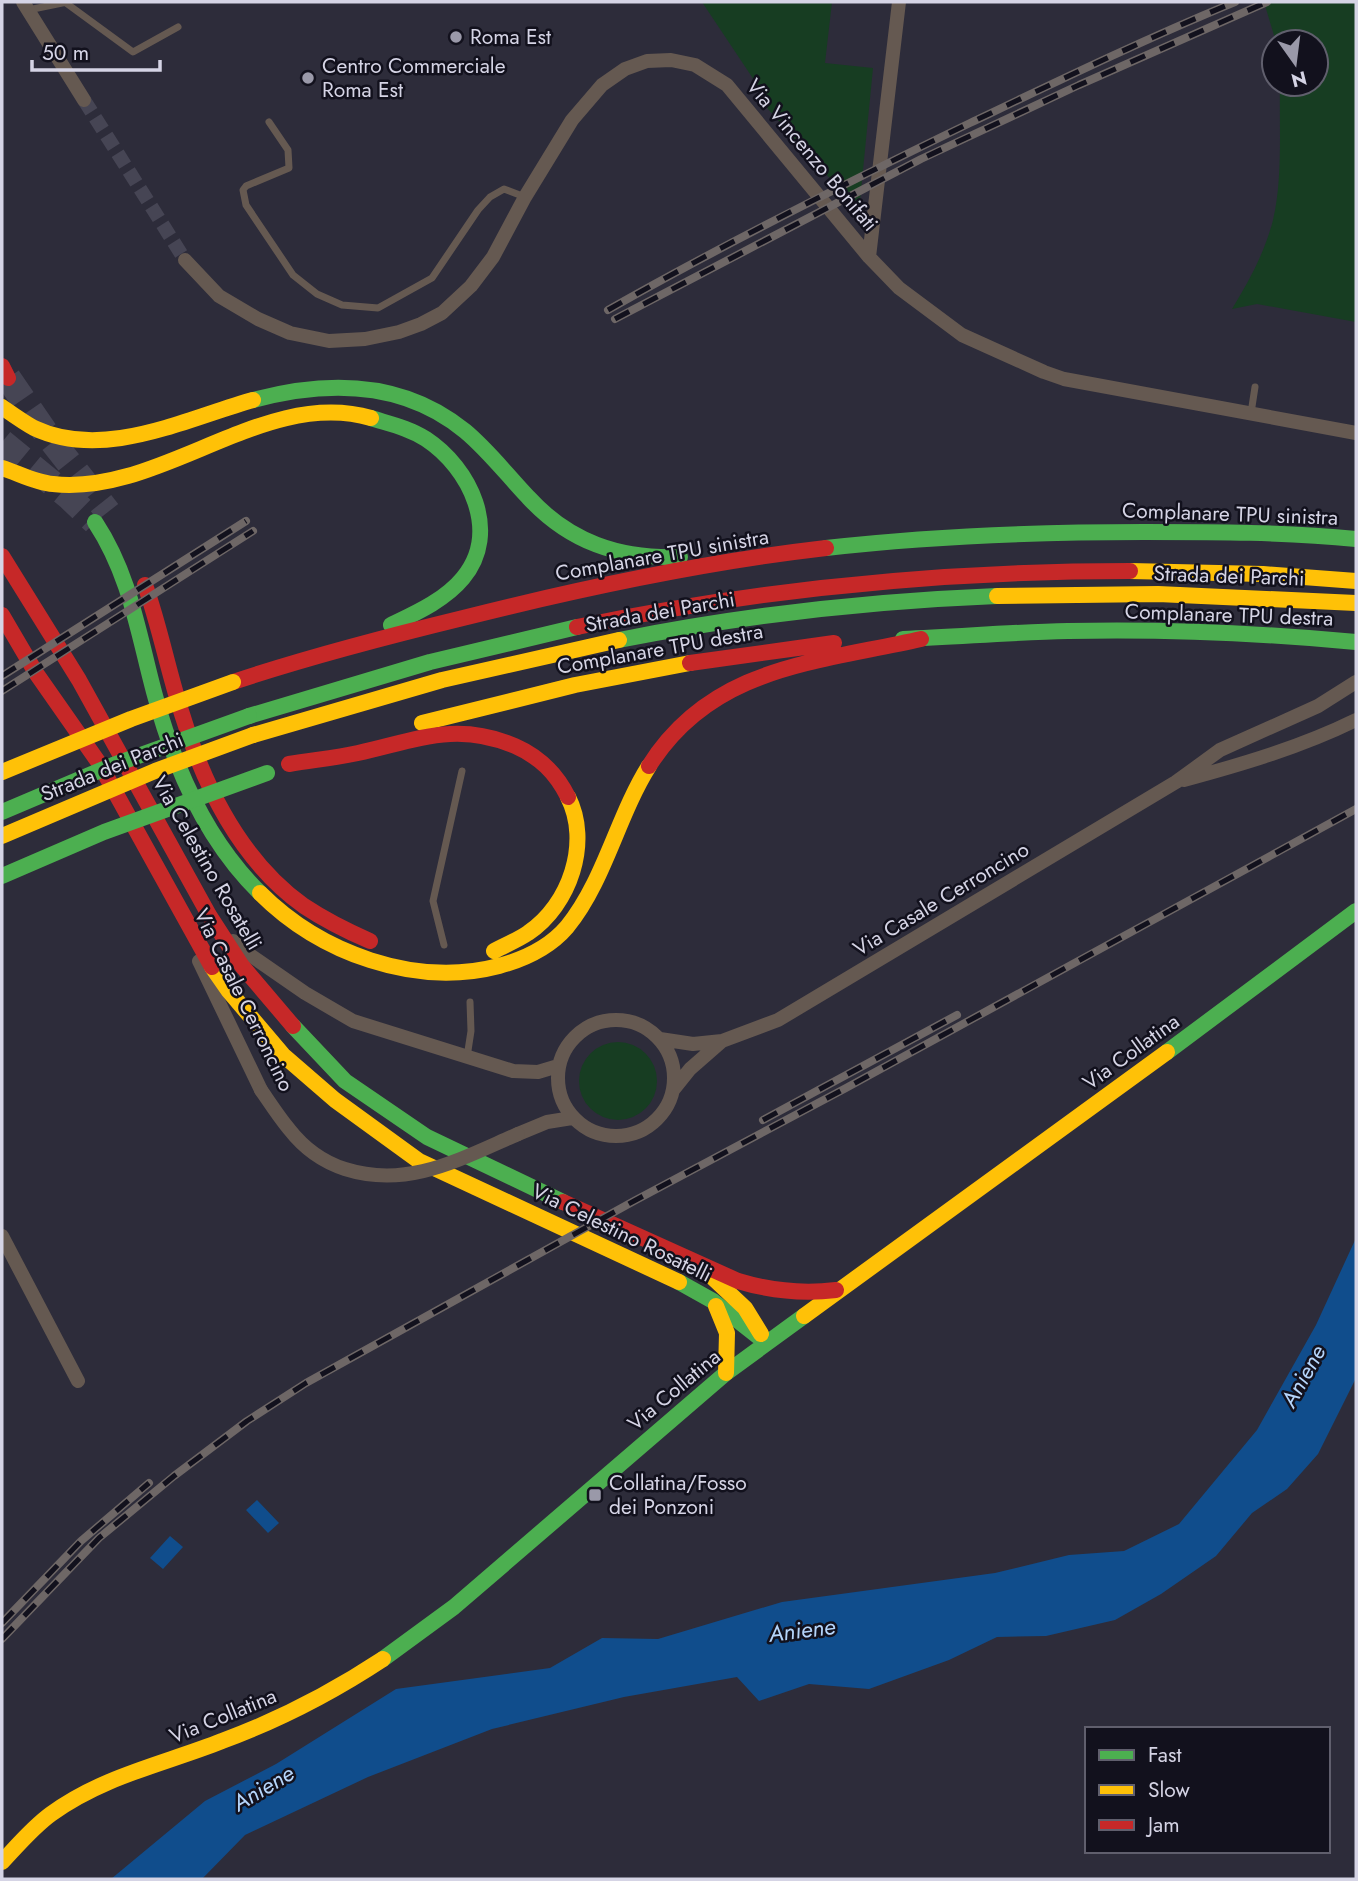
<svg xmlns="http://www.w3.org/2000/svg" width="1358" height="1881" font-family="Jost,sans-serif">
	<style>
		.green { fill: #173d22 }
		.water { fill: #104d8c }
		.lines { fill: none; stroke-linecap: round; stroke-linejoin: round }
		.street-tunnel { stroke: #464554; stroke-width: 14; stroke-dasharray: 14 7; stroke-linecap: butt }
		.highway-tunnel { stroke: #464554; stroke-width: 26; stroke-dasharray: 26 13; stroke-linecap: butt }
		.lane { stroke: #655951; stroke-width: 7 }
		.street { stroke: #655951; stroke-width: 14 }
		.fast { stroke: #4caf50; stroke-width: 16 }
		.slow { stroke: #ffc107; stroke-width: 16 }
		.jam { stroke: #c62828; stroke-width: 16 }
		.rail-casing { stroke: #6e6766; stroke-width: 8 }
		.rail { stroke: #12111d; stroke-width: 5; stroke-dasharray: 16; stroke-linecap: butt }
		.street-bridge { stroke: #655951; stroke-width: 14 }
		.fast-bridge { stroke: #4caf50; stroke-width: 16 }
		.slow-bridge { stroke: #ffc107; stroke-width: 16 }
		.poi-dot { fill: #9a99a9; stroke: #12111d; stroke-width: 2.5 }
		.labels { text-anchor: middle; dominant-baseline: central; stroke-width: 5; stroke-linejoin: round; paint-order: stroke }
		.poi-label { font-size: 21px; fill: #d5d4e5; stroke: #12111d; text-anchor: start }
		.street-label { font-size: 21px; fill: #d5d4e5; stroke: #12111d }
		.water-label { font-size: 23px; font-style: italic; fill: #b5d5fb; stroke: #12111d }
	</style>
	<rect width="100%" height="100%" fill="#2d2c3a"/>
	<!-- green -->
	<path class="green" d="M702 2H832L825 63 873 68 859 211 768 109 752 77Z
		M1264 2H1356V322L1257 304 1232 309C1249 281 1265 252 1273 220 1283 177 1279 128 1280 84H1316V42H1276Z
		M579 1081a39 39 0 1 1 78 0a39 39 0 1 1-78 0Z"/>
	<!-- water -->
	<path class="water" d="M1356 1238V1378L1318 1454 1287 1489 1252 1513 1216 1556 1161 1594 1115 1620 1046 1636 997 1637 949 1660 869 1689 809 1684 759 1701 737 1677 624 1697 492 1729 368 1777 245 1835 202 1879H111L205 1801 276 1764 396 1689 550 1668 602 1638 658 1639 782 1602 995 1573 1069 1555 1124 1551 1179 1524 1257 1430 1316 1325Z
		M257 1500 279 1523 268 1533 246 1510Z
		M170 1536 183 1547 163 1569 150 1558Z"/>
	<g class="lines">
		<!-- street-tunnel -->
		<path class="street-tunnel" d="M84 100 185 260"/>
		<!-- highway-tunnel -->
		<path class="highway-tunnel" d="M8 378 48 436 108 512
			M2 442 69 497 95 522"/>
		<!-- lane -->
		<path class="lane" d="M66 3 133 52 178 27
			M28 10 67 2
			M269 122 288 150 289 168 246 186 243 190 246 205 293 275 317 294 342 305 378 308 432 278 478 210 490 197 504 189 525 197
			M1251 413 1255 387
			M444 945 433 901 462 771
			M467 1057 471 1031 470 1002"/>
		<!-- street -->
		<path class="street" d="M23 2 84 100
			M869 257 899 2
			M185 260 219 296 258 319 290 333 329 341 365 339 399 332 421 324 442 313 471 286 493 257 525 197 572 120 602 85 625 69 647 61 671 60 695 65 727 85 869 257 899 288 962 335 1044 372 1064 379 1356 433
			M1184 780C1243 764 1301 747 1356 720
			M233 941 240 948 305 993 353 1021 513 1071 538 1072 558 1066
			M199 961 261 1090
			M558 1078a58 58 0 1 1 116 0a58 58 0 1 1-116 0Z
			M660 1039 693 1044 722 1041 778 1020 1176 782 1220 750 1318 706 1356 682
			M674 1089 690 1069 722 1041
			M518 1134 547 1122 572 1118
			M2 1236 78 1381"/>
		<!-- fast -->
		<path class="fast" d="M253 400C327 380 403 380 465 431 489 451 507 475 528 497 569 542 619 559 680 557
			M371 418C390 424 409 428 426 439 470 468 501 532 463 578 445 600 416 613 391 625
			M95 522C130 575 138 632 154 692 173 764 206 840 260 893
			M826 548C932 536 1038 532 1144 532 1215 532 1285 532 1356 539
			M903 639C958 637 1013 632 1068 631 1164 629 1260 633 1356 642
			M619 640C744 615 870 601 997 596
			M249 716 430 662 577 627
			M293 1026 345 1081 427 1137 563 1202
			M1167 1052 1356 911
			M679 1282 713 1301 765 1342
			M383 1659 454 1607 726 1373 804 1316"/>
		<!-- slow -->
		<path class="slow" d="M2 407C12 414 23 422 34 428 104 461 185 419 253 400
			M2 468C18 473 36 483 53 484 161 496 264 387 371 418
			M1130 571 1263 574 1356 581
			M997 596 1158 594 1356 603
			M422 723 575 685 690 663
			M253 735 442 680 619 640
			M260 893C320 953 415 988 499 966 525 959 549 948 567 927 605 880 617 817 649 766
			M494 951C505 945 518 940 528 933 570 905 591 842 568 797
			M212 967 228 990 283 1055 335 1100 419 1161 679 1282
			M712 1277 745 1308 761 1334
			M716 1306 727 1333 726 1373
			M804 1316 1167 1052
			M2 1862C18 1845 33 1827 51 1814 103 1776 164 1764 222 1741 279 1720 333 1692 383 1659"/>
		<!-- jam -->
		<path class="jam" d="M2 366 8 378
			M2 556 79 680 209 915 242 966 293 1026
			M145 585C160 627 168 671 182 714 204 786 241 861 304 906 325 920 347 931 370 941
			M2 615 36 673 99 763 212 967
			M577 627C759 589 944 571 1130 571
			M690 663 834 643
			M233 682C308 657 385 637 463 618 582 588 704 562 826 548
			M289 764C312 760 335 758 358 753 417 740 456 721 515 746 540 757 556 773 568 797
			M649 766C712 666 816 663 921 639
			M563 1202 738 1281C771 1291 802 1294 836 1290"/>
		<defs>
			<path id="rail" d="M608 310C726 243 848 182 970 123 1058 81 1145 39 1235 2
				M615 319 921 159 1079 85 1267 2
				M2 676 246 521
				M2 691 253 531
				M763 1120 957 1015
				M2 1623 81 1541 149 1483
				M2 1639 99 1538 174 1476 247 1421 306 1383 634 1201 846 1088 1356 809"/>
		</defs>
		<!-- rail casing -->
		<use href="#rail" class="rail-casing"/>
		<!-- rail -->
		<use href="#rail" class="rail"/>
		<!-- street-bridge -->
		<path class="street-bridge" d="M261 1090C270 1103 279 1117 289 1129 303 1147 323 1162 345 1169 408 1189 460 1159 518 1134"/>
		<!-- fast-bridge -->
		<path class="fast-bridge" d="M2 812 113 765 249 716
			M2 876 104 832 267 773"/>
		<!-- slow-bridge -->
		<path class="slow-bridge" d="M2 772 131 719 233 682
			M2 836 155 771 253 735"/>
	</g>
	<!-- markers -->
	<g class="poi-dot">
		<circle cx="456" cy="37" r="7"/>
		<circle cx="308" cy="78" r="7"/>
		<rect x="588" y="1488" width="14" height="14" rx="3.5"/>
	</g>
	<g class="labels">
		<!-- poi labels -->
		<g class="poi-label">
			<text x="470" y="37">Roma Est</text>
			<text x="322" y="66">Centro Commerciale<tspan x="322" dy="24">Roma Est</tspan></text>
			<text x="609" y="1483">Collatina/Fosso<tspan x="609" dy="24">dei Ponzoni</tspan></text>
		</g>
		<!-- street labels -->
		<g class="street-label">
			<text transform="translate(812 155) rotate(50)">Via Vincenzo Bonifati</text>
			<text transform="translate(1230 514) rotate(2)">Complanare TPU sinistra</text>
			<text transform="translate(662 555) rotate(-10)">Complanare TPU sinistra</text>
			<text transform="translate(1229 576) rotate(2)">Strada dei Parchi</text>
			<text transform="translate(660 612) rotate(-10)">Strada dei Parchi</text>
			<text transform="translate(1229 615) rotate(2)">Complanare TPU destra</text>
			<text transform="translate(660 649) rotate(-10)">Complanare TPU destra</text>
			<text transform="translate(112 767) rotate(-22)">Strada dei Parchi</text>
			<text transform="translate(207 863) rotate(60)">Via Celestino Rosatelli</text>
			<text transform="translate(941 899) rotate(-31)">Via Casale Cerroncino</text>
			<text transform="translate(244 1000) rotate(64)">Via Casale Cerroncino</text>
			<text transform="translate(1131 1052) rotate(-36)">Via Collatina</text>
			<text transform="translate(622 1233) rotate(26)">Via Celestino Rosatelli</text>
			<text transform="translate(674 1390) rotate(-40)">Via Collatina</text>
			<text transform="translate(223 1716) rotate(-22)">Via Collatina</text>
		</g>
		<!-- water labels -->
		<g class="water-label">
			<text transform="translate(1303 1376) rotate(-61)">Aniene</text>
			<text transform="translate(802 1630) rotate(-7)">Aniene</text>
			<text transform="translate(263 1788) rotate(-31)">Aniene</text>
		</g>
	</g>
	<!-- border -->
	<rect width="1358" height="1881" fill="none" stroke="#d5d4e5" stroke-width="7"/>
	<!-- legend -->
	<rect x="1085" y="1727" width="245" height="126" fill="#12111d" stroke="#605f6d" stroke-width="2"/>
	<rect x="1099" y="1750" width="35" height="10" fill="#4caf50" stroke="#605f6d" stroke-width="2"/>
	<text x="1148" y="1762" font-size="21" fill="#d5d4e5">Fast</text>
	<rect x="1099" y="1785" width="35" height="10" fill="#ffc107" stroke="#605f6d" stroke-width="2"/>
	<text x="1148" y="1797" font-size="21" fill="#d5d4e5">Slow</text>
	<rect x="1099" y="1820" width="35" height="10" fill="#c62828" stroke="#605f6d" stroke-width="2"/>
	<text x="1148" y="1832" font-size="21" fill="#d5d4e5">Jam</text>
	<!-- north arrow -->
	<g transform="translate(1295 63) rotate(166)"><circle r="33" fill="#12111d" stroke="#605f6d" stroke-width="2"/>
	<path d="M0-5L12 26L0 18L-12 26Z" fill="#9a99a9"/>
	<text y="-10" font-size="19" font-weight="bold" text-anchor="middle" fill="#d5d4e5">N</text>
	</g>
	<!-- scale -->
	<path d="M32 60v10h128v-10" fill="none" stroke="#d5d4e5" stroke-width="3.5"/>
	<text x="42" y="60" font-size="21" fill="#d5d4e5" stroke="#12111d" stroke-width="5" paint-order="stroke">50 m</text>
</svg>
